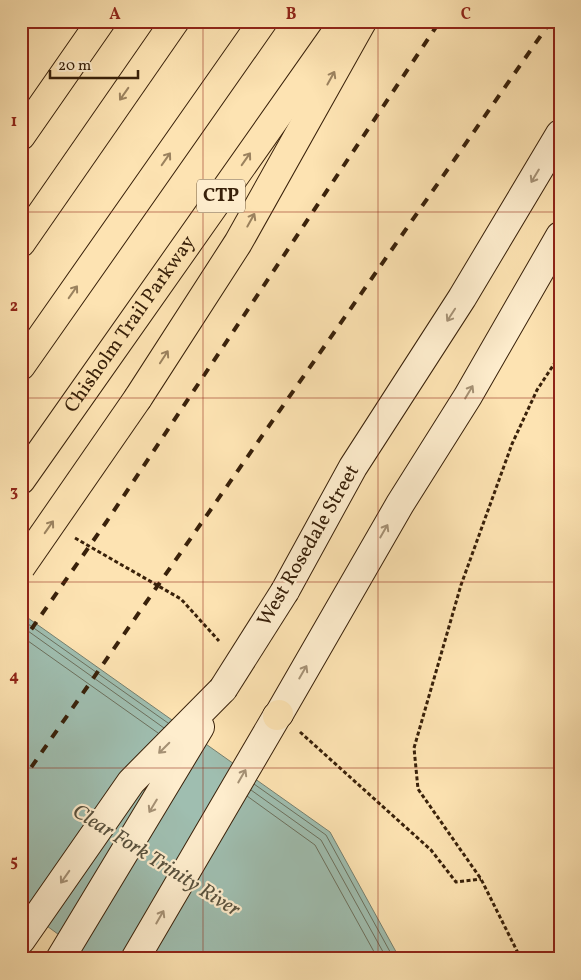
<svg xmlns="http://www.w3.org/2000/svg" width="581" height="980" font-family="Vollkorn,serif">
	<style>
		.water { fill: #9fbeb0; stroke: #767f6e }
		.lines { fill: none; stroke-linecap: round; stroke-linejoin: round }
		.shore { stroke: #6c705d; stroke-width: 1 }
		.secondary-casing { stroke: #39210a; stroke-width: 30 }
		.primary-casing { stroke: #39210a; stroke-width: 30 }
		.highway-casing { stroke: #39210a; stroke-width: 30 }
		.path { stroke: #39210a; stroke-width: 3; stroke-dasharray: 4 2.5; stroke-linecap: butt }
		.secondary { stroke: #feedcd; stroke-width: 28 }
		.primary { stroke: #fde3b2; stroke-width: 28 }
		.highway { stroke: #fde3b2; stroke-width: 28 }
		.rail { stroke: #39210a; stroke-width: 4; stroke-dasharray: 9 9; stroke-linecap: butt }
		.secondary-bridge-casing { stroke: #39210a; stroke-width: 30; stroke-linecap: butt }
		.highway-bridge-casing { stroke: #39210a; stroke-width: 30; stroke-linecap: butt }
		.secondary-bridge { stroke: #feedcd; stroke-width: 28 }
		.highway-bridge { stroke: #fde3b2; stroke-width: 28 }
		.oneway { stroke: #9b825e }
		.oneway2 { stroke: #a59175 }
		.grid { fill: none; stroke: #8f2418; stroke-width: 1; stroke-opacity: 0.55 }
		.labels { text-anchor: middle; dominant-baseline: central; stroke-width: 4.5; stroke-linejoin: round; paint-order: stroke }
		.shield { fill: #feedcd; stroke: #745e44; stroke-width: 1 }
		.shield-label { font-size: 19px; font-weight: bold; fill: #39210a }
		.street-label { font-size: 20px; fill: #39210a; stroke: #feedcd }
		.water-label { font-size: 21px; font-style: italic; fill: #58503c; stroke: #feedcd }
		.neatline { fill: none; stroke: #8f2418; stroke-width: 2 }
		.grid-label { font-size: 16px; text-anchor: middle; font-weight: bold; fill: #8f2418 }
	</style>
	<rect width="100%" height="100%" fill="#fde3b2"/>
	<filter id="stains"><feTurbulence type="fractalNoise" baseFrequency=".004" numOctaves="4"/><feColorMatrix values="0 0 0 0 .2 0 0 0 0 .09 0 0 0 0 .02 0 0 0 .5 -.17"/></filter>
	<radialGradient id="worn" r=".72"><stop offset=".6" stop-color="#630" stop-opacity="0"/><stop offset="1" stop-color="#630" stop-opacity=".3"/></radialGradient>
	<!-- water -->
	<path class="water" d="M21 613 330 832 400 959H92L21 907Z"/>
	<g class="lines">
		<!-- shore -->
		<path class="shore" d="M21 619 168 723
			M21 626 164 728
			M21 636 158 733
			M254 784 326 835 394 959
			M251 790 321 840 387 959
			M247 796 315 845 378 959"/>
		<defs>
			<path id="secondary" d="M285 591 353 467 462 298 560 134
				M279 714 400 504 468 396 560 236
				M21 940 131 782 223 689
				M60 959 200 727
				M135 959 277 716"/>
			<path id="primary" d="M277 716 279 714"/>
			<g id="highway">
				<path d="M21 136 101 21"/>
				<path d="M21 243 175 21"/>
				<path d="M21 366 263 21"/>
				<path d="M138 398 238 243 362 22"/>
				<path id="s1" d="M21 480 344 21"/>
			</g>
		</defs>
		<!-- secondary casing -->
		<use href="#secondary" class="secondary-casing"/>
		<!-- primary casing -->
		<use href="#primary" class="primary-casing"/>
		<!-- highway casing -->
		<use href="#highway" class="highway-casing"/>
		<!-- path -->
		<path class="path" d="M75 538 181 599 219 641
			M300 732 431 850 456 882 481 879
			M521 959 481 879 418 789 414 748 461 585 512 444 537 390 560 355"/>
		<!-- secondary -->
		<use href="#secondary" class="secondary"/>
		<!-- primary -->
		<use href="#primary" class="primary"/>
		<!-- highway -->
		<use href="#highway" class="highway"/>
		<!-- rail -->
		<path class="rail" d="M21 644 107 521 440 21
			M21 782 551 21"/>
		<defs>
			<path id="secondary-bridge" d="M223 689 285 591"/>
			<path id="highway-bridge" d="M21 567 138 398"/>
		</defs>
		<!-- secondary-bridge casing -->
		<use href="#secondary-bridge" class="secondary-bridge-casing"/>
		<!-- highway-bridge casing -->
		<use href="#highway-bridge" class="highway-bridge-casing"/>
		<!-- secondary-bridge -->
		<use href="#secondary-bridge" class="secondary-bridge"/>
		<!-- highway-bridge -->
		<use href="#highway-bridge" class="highway-bridge"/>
	</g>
	<!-- one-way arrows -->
	<defs><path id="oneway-shaft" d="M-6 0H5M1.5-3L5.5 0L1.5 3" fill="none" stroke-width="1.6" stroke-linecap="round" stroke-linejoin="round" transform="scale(1.25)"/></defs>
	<g class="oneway">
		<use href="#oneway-shaft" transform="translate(331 78) rotate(-61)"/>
		<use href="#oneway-shaft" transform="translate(124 94) rotate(125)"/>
		<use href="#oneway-shaft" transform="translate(166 159) rotate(-55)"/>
		<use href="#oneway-shaft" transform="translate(246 159) rotate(-55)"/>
		<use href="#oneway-shaft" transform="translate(251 220) rotate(-61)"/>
		<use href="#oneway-shaft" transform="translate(73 292) rotate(-55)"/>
		<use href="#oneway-shaft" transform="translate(164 357) rotate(-57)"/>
		<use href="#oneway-shaft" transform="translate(49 527) rotate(-55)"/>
	</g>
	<g class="oneway2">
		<use href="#oneway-shaft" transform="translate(535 176) rotate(121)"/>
		<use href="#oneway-shaft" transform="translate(451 315) rotate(123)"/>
		<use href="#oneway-shaft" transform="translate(469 392) rotate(-59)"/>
		<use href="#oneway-shaft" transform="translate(384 531) rotate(-60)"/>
		<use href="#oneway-shaft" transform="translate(303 672) rotate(-60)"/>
		<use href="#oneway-shaft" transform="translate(164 748) rotate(135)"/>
		<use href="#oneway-shaft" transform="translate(242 776) rotate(-60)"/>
		<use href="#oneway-shaft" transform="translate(153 806) rotate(121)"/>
		<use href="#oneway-shaft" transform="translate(65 877) rotate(125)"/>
		<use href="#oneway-shaft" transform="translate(160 917) rotate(-60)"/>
	</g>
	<!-- grid -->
	<path class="grid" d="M203 21V959M378 21V959M21 212H560M21 398H560M21 582H560M21 768H560"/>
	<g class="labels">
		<!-- shield labels -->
		<rect class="shield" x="197" y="179.5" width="48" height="33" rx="4"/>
		<g class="shield-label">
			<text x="221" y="196">CTP</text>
		</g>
		<!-- street labels -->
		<g class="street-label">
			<text stroke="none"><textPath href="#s1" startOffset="190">Chisholm Trail Parkway</textPath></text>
			<text transform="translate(309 546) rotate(-60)">West Rosedale Street</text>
		</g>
		<!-- water labels -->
		<g class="water-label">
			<text transform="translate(156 861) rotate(32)">Clear Fork Trinity River</text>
		</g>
	</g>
	<!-- margin -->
	<rect width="581" height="980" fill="none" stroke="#fde3b2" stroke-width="55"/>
	<!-- scale -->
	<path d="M50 70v8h88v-8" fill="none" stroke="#39210a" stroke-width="2.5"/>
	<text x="58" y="70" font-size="15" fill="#39210a" stroke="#feedcd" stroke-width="4" paint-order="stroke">20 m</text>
	<rect x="28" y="28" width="526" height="924" class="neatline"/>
	<g class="grid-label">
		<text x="115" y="19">A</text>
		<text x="291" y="19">B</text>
		<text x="466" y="19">C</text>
		<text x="14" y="126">1</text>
		<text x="14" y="311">2</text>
		<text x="14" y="496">3</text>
		<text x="14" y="681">4</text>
		<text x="14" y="866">5</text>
	</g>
	<rect width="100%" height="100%" filter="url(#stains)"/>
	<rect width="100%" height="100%" fill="url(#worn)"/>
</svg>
